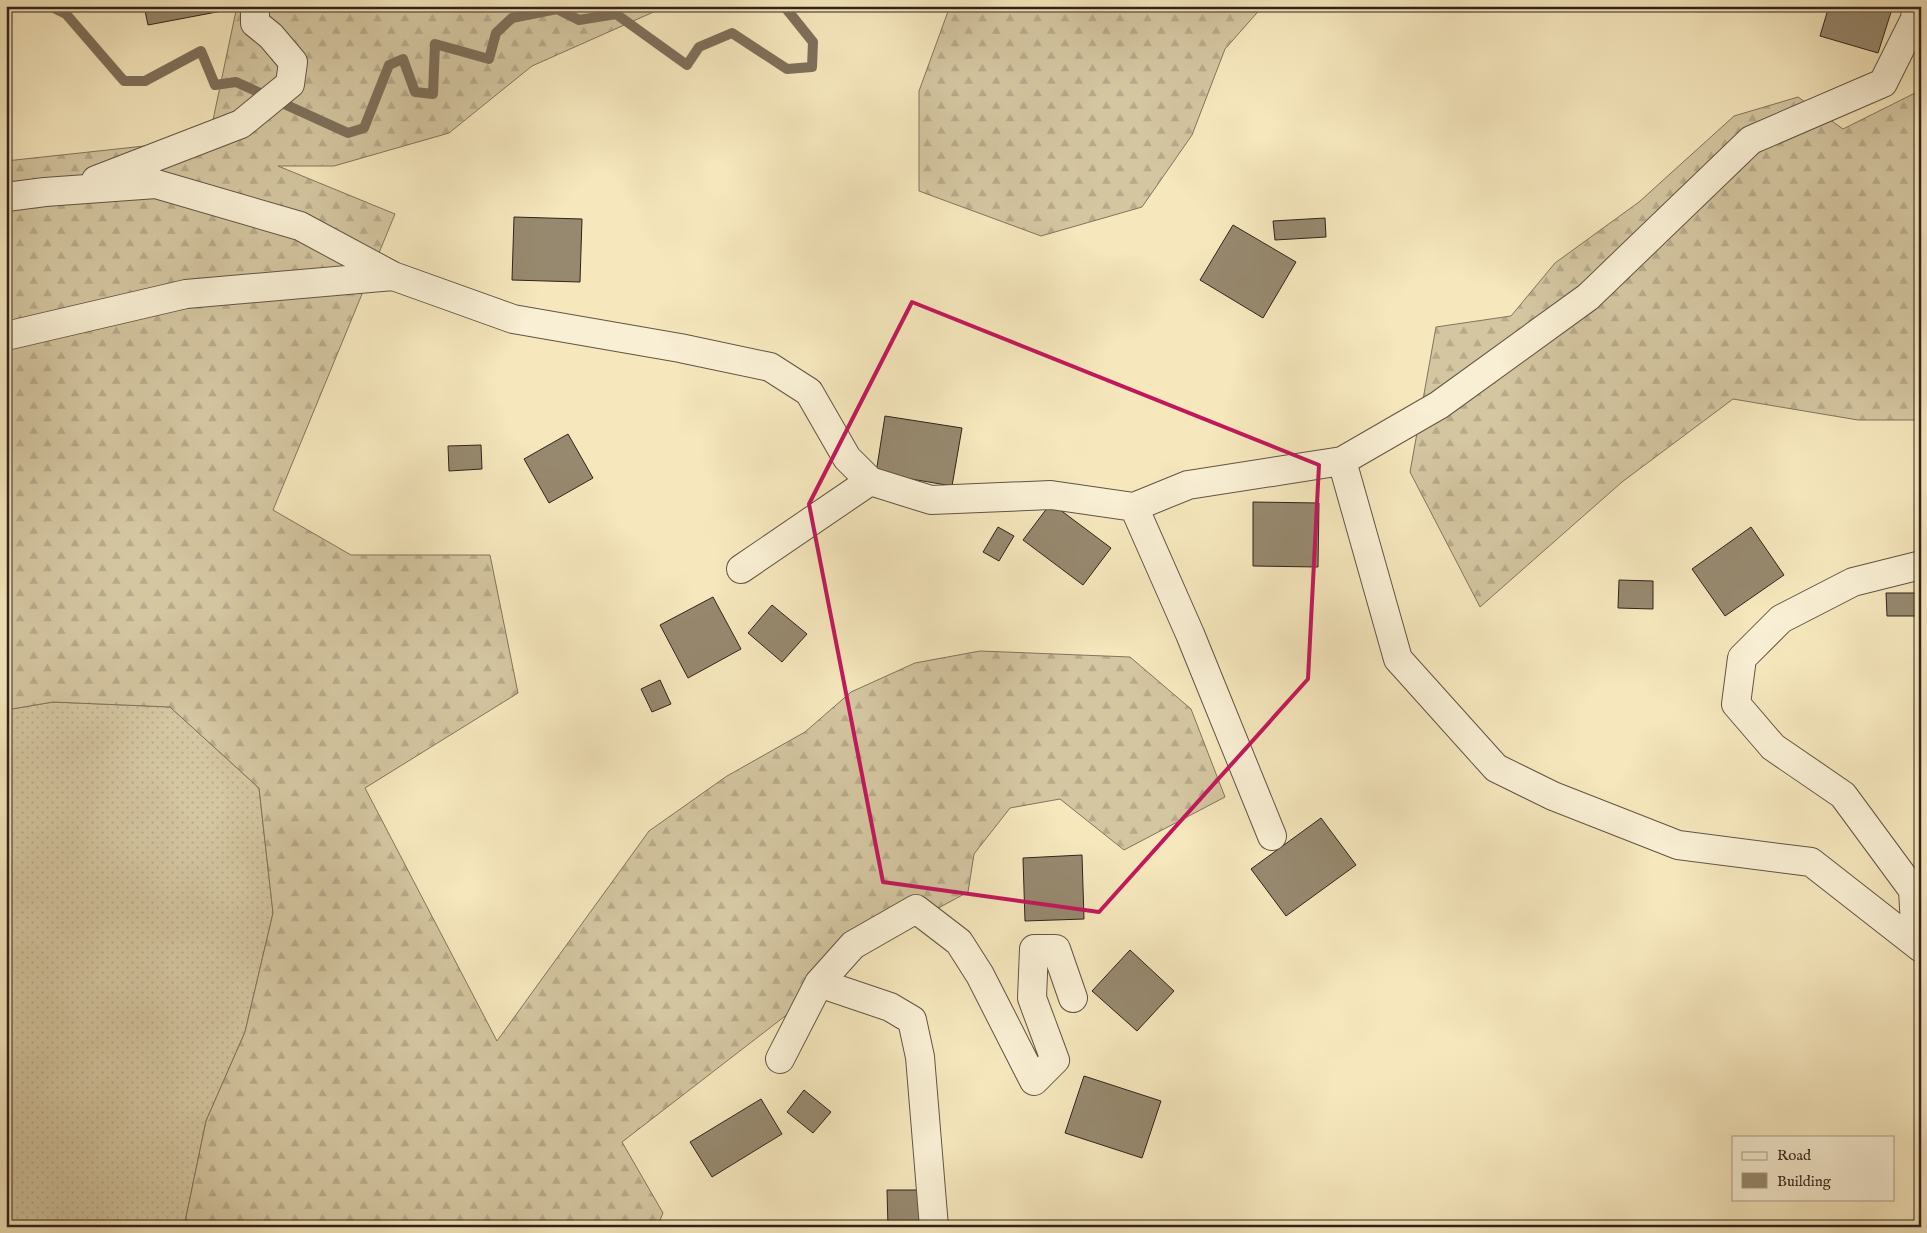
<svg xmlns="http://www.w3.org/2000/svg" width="1927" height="1233" font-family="'IM FELL English',serif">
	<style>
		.grass { fill: url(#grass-dots); stroke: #82745e }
		.forest { fill: url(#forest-firs); stroke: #82745e }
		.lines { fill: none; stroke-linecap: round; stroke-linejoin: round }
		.stream { stroke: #7f705b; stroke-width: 10 }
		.building { fill: #97896f; stroke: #30231b }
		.minor-casing { stroke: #625444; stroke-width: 30 }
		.minor { stroke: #f9efd4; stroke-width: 28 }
		.marked { fill: none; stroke: #c2185b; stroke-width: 4; stroke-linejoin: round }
	</style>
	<defs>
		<pattern id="grass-dots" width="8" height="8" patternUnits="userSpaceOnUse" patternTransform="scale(1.25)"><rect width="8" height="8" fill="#d4c6a1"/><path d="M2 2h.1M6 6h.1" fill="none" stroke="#b6aa8a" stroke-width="1.8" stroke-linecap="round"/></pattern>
		<pattern id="forest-firs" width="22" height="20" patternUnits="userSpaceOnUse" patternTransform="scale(1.25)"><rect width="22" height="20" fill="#d4c6a1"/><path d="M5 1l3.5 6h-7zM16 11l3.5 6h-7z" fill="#b6aa8a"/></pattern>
	</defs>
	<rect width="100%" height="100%" fill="#f6e7bd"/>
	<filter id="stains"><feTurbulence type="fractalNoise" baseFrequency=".004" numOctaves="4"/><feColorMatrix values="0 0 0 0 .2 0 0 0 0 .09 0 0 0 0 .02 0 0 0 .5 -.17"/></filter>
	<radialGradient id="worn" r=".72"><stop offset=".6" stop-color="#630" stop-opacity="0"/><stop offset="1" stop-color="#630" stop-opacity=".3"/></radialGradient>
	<!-- grass -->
	<path class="grass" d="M53 702 170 707 259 788 273 913 245 1032 206 1121 184 1227H6V710Z"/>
	<!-- forest -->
	<path class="forest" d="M237 6H667L532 66 449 133 334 166H278L395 214 273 510 351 555H490L518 693 365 788 497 1041 649 831 727 776 805 732 851 692 915 663 980 651 1130 657 1191 709 1225 797 1124 850 1060 799 1010 808 974 854 968 892 894 932 622 1142 663 1213 657 1227H184L206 1121 245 1032 273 913 259 788 170 707 53 702 6 710V161L209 139Z
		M950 6H1263L1225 49 1192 135 1142 207 1041 236 919 191V91Z
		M1921 90V420H1858L1733 399 1622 482 1480 607 1410 472 1436 327 1511 316 1555 263 1639 202 1734 116 1798 97 1843 129Z"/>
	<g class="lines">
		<!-- stream -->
		<path class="stream" d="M50 6 66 14 124 81H145L201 51 215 85 236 82 348 133 364 128 389 65 403 59 415 92 433 94 435 44 489 59 496 33 512 18 557 9 579 20 616 14 687 65 699 47 732 33 787 69 812 67 813 42 784 6"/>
	</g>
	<!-- building -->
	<path class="building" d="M144 6H221L222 11 148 25Z
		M1829 6H1893L1878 53 1820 36Z
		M514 217 582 219 580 282 512 280Z
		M1325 218 1326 237 1275 240 1273 221Z
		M1233 225 1296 262 1263 318 1200 280Z
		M885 416 962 428 952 486 876 473Z
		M568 434 593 478 549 503 524 459Z
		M481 445 482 469 449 471 448 446Z
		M1253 502 1319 503 1318 567 1253 566Z
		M1051 503 1111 548 1083 585 1023 540Z
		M998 527 1014 536 999 561 983 552Z
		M1751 527 1784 575 1725 616 1692 569Z
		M1619 580 1653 581V609L1618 608Z
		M1886 593H1920V616H1887Z
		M713 597 741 649 688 678 660 625Z
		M772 605 807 634 782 662 748 633Z
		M660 680 671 704 652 712 641 689Z
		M1321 818 1356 865 1286 916 1251 869Z
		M1082 855 1084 919 1025 921 1023 858Z
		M1130 950 1174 991 1137 1031 1092 991Z
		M1084 1076 1161 1101 1142 1158 1065 1133Z
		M804 1090 831 1112 813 1133 787 1112Z
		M761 1099 782 1134 712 1177 690 1142Z
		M887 1190H927V1227H888Z"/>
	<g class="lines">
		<defs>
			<path id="minor" d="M96 180 241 124 290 84 293 62 271 36 255 23V6
				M6 197 45 192 156 184 300 226 393 276 513 319 680 348 770 367 809 392 847 458 870 481 931 500 1051 495 1134 507 1188 485 1342 461 1439 405 1588 297 1751 140 1883 83 1915 19 1916 6
				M6 336 186 294 393 276
				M1342 461 1398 659 1496 768 1553 796 1678 845 1811 862 1921 948
				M1134 507 1190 634 1272 836
				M741 569 870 481
				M1916 943 1913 890 1843 795 1773 747 1736 704 1742 658 1781 619 1853 582 1921 565
				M819 983 890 1007 912 1020 920 1057 934 1227
				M780 1059 819 983 853 945 916 909 959 942 980 975 1034 1081 1055 1060 1032 998 1034 949H1056L1073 998"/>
		</defs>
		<!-- minor casing -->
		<use href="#minor" class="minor-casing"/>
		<!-- minor -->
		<use href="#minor" class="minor"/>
	</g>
	<!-- marked area -->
	<path class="marked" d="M912 302 1319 465 1308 679 1099 912 883 882 809 504Z"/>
	<!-- margin -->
	<rect width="1927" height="1233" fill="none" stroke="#f6e7bd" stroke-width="25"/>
	<rect x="8" y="8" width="1912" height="1218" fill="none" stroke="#30231b" stroke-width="2.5"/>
	<rect x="12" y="12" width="1902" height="1208" fill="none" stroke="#30231b"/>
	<!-- legend -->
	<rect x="1732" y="1136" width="162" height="65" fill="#f9efd4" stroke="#a99d8a"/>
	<rect x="1742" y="1152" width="25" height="8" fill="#f9efd4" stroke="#a99d8a"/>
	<text x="1777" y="1160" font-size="15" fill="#30231b">Road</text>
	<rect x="1742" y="1173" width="25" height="15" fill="#97896f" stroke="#a99d8a"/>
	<text x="1777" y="1186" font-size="15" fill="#30231b">Building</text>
	<rect width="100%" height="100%" filter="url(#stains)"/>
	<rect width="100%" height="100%" fill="url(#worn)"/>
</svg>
